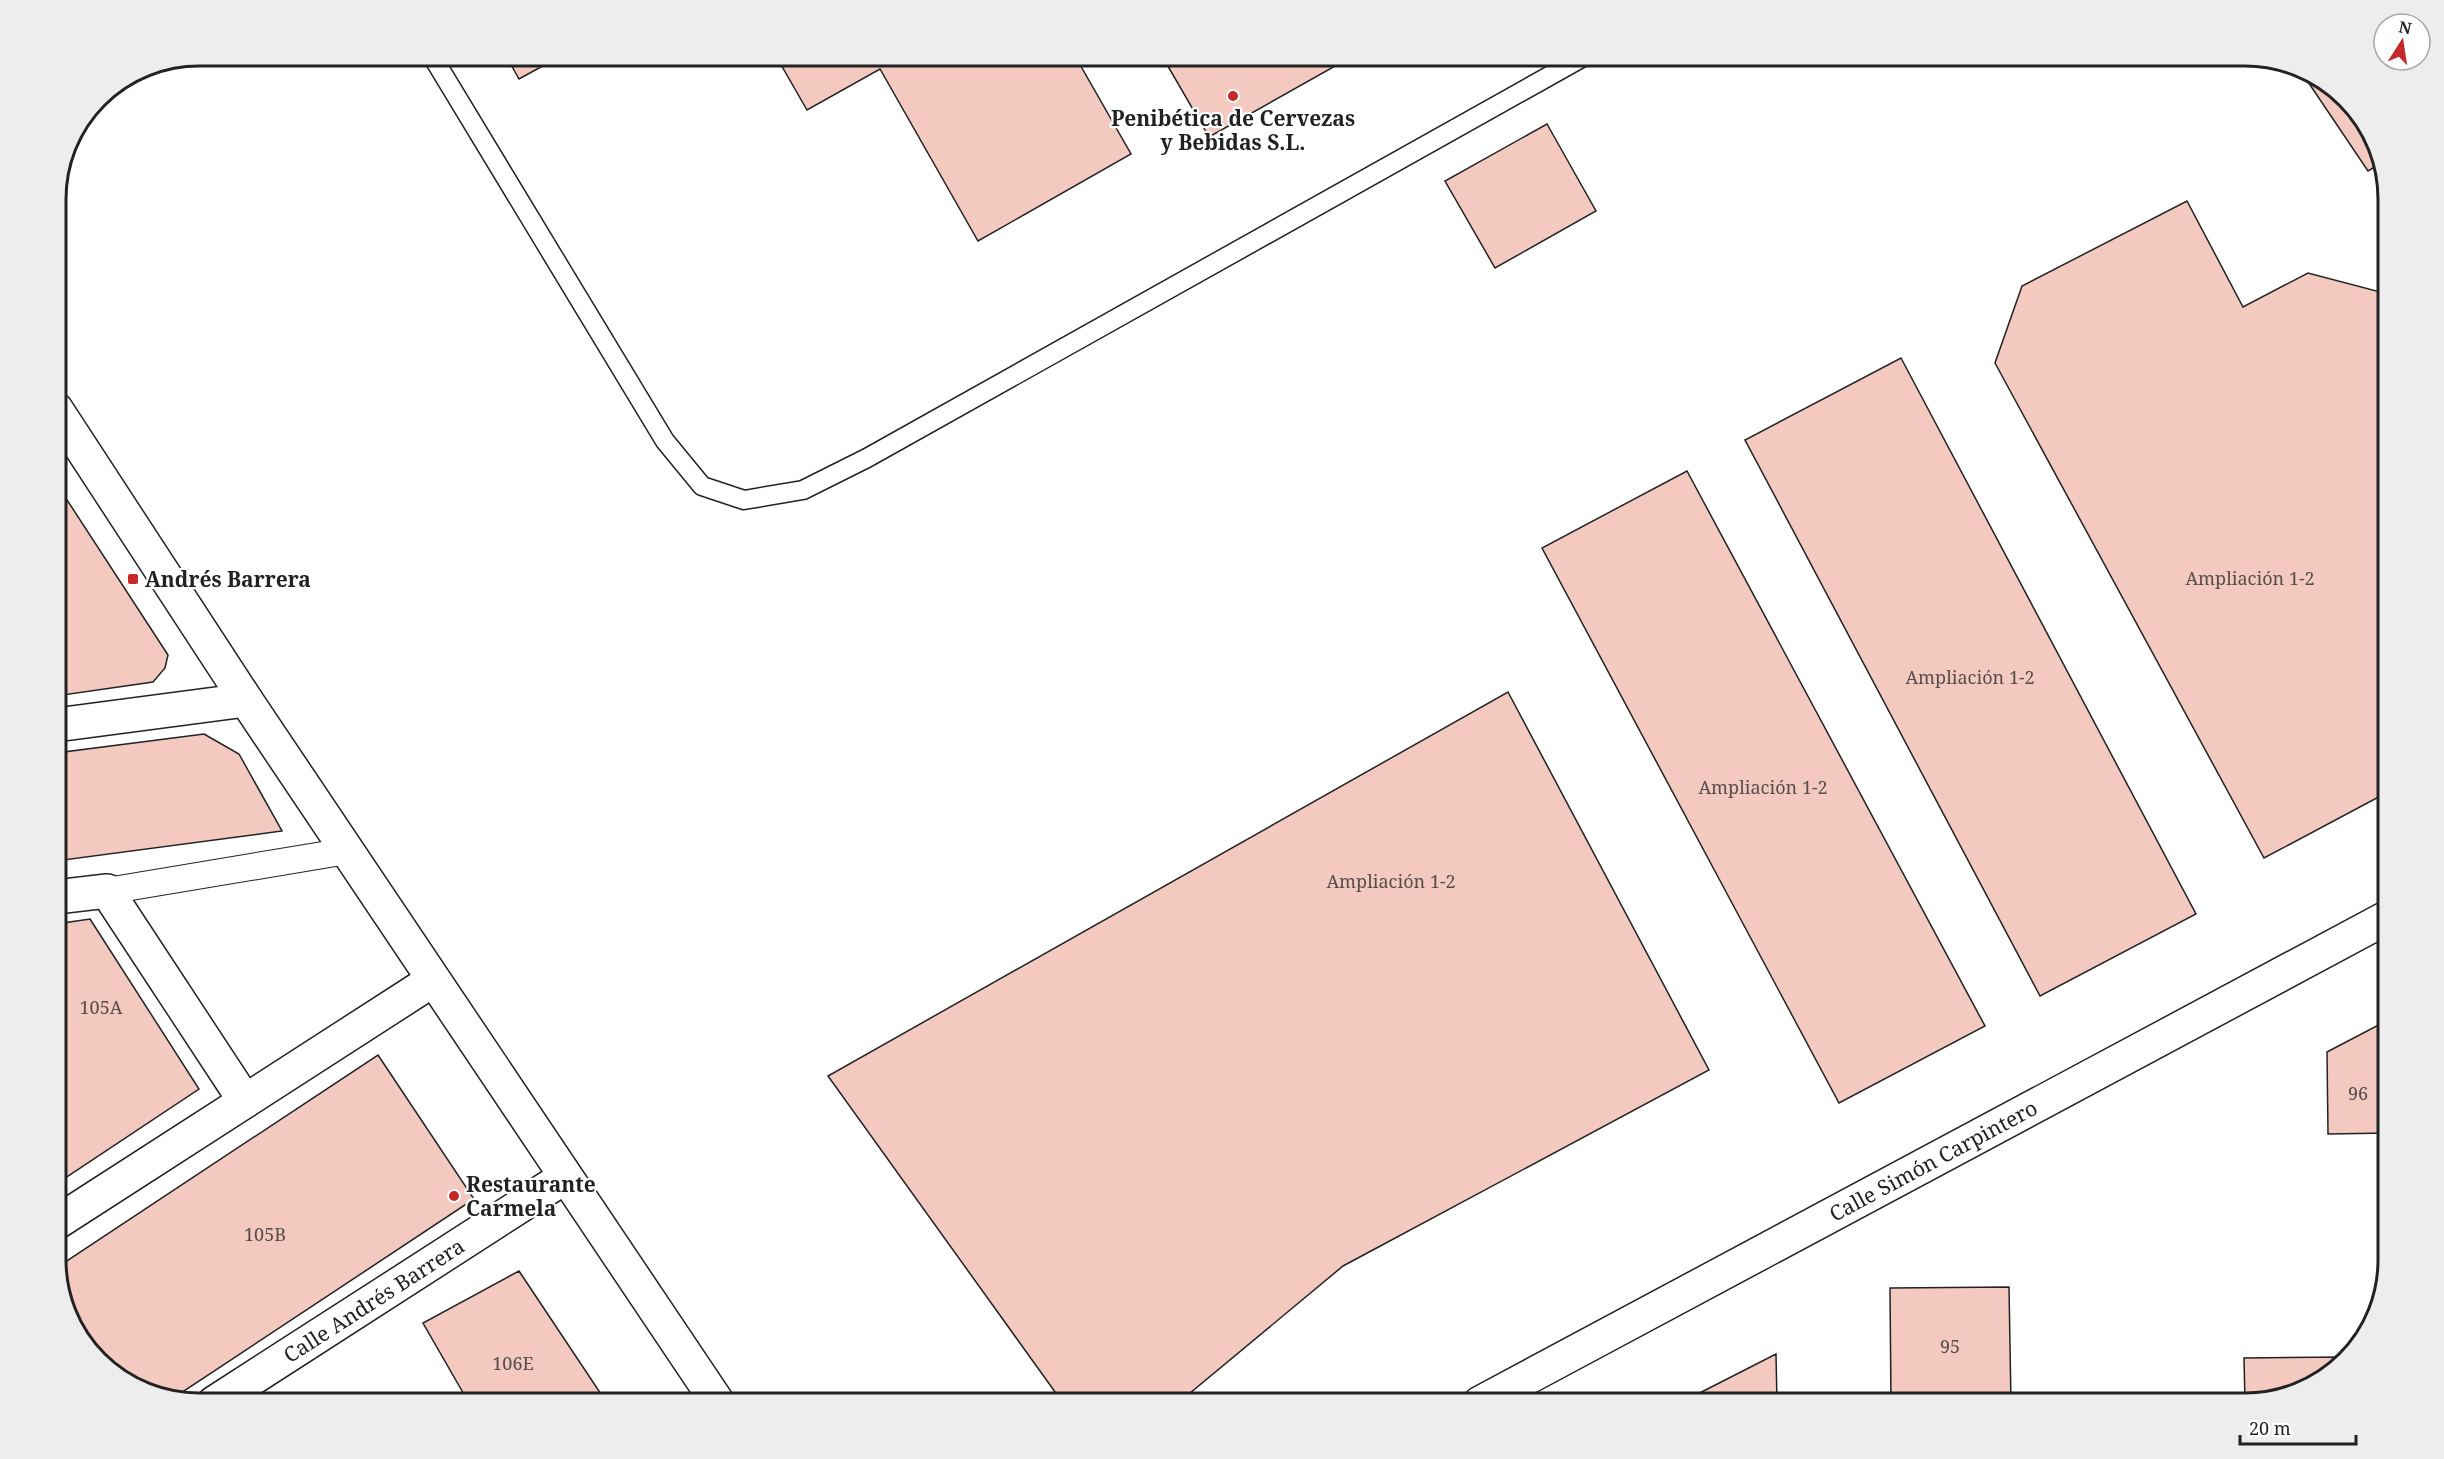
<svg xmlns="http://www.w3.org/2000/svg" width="2444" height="1459" font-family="'Noto Serif',serif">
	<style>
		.building { fill: #f3c9c0; stroke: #222; stroke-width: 1.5 }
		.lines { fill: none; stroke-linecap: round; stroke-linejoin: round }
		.service-casing { stroke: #222; stroke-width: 21 }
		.pedestrian-casing { stroke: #222; stroke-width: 28 }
		.minor-casing { stroke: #222; stroke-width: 36 }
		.tertiary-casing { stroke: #222; stroke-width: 36 }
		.service { stroke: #fff; stroke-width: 18 }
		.pedestrian { stroke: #fff; stroke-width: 26 }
		.minor { stroke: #fff; stroke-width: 33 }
		.tertiary { stroke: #fff; stroke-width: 33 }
		.poi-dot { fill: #c62828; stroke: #fff; stroke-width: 2 }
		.labels { text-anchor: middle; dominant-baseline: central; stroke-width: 4.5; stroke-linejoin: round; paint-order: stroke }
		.number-label { font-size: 18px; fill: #564c4a }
		.poi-label { font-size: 21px; font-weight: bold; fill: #222; stroke: #fff; text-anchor: start }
		.street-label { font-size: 21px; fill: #222; stroke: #fff }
		.rim { fill: none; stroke: #222; stroke-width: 3 }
	</style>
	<rect width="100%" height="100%" fill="#fff"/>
	<!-- building -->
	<path class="building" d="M506 56H561L519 79Z
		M776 56H1075L1131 154 978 241 880 69 807 110Z
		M1162 56H1353L1209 137Z
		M2300 70 2317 75 2369 127 2380 164 2368 171Z
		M1547 124 1596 211 1495 268 1445 181Z
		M2187 201 2243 307 2308 273 2388 294V792L2264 858 1995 363 2022 286Z
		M1901 358 2196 914 2040 996 1745 440Z
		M1687 471 1985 1026 1839 1103 1542 548Z
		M56 483 168 655 165 668 153 682 56 696Z
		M1508 692 1709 1070 1343 1266 1178 1403H1063L828 1076Z
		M204 734 239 754 282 831 56 861V753Z
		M90 919 199 1089 56 1184V924Z
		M2388 1020V1133L2328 1134 2327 1052Z
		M378 1055 474 1199 175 1397 127 1384 75 1332 56 1268Z
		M519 1271 607 1403H469L423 1323Z
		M2009 1287 2011 1403H1891L1890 1288Z
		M1776 1354 1777 1403H1680Z
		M2344 1357 2317 1384 2245 1403 2244 1358Z"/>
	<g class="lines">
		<defs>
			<path id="service" d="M432 56 665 441 702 486 744 500 803 490 867 458 1585 56"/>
			<path id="pedestrian" d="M107 891 347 851"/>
			<g id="minor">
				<path d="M56 725 246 700"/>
				<path d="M56 897 107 891 245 1101"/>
				<path d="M56 1223 433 980"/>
				<path id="s1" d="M214 1403 565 1177"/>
			</g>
			<g id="tertiary">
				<path d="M56 409 246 700 718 1403"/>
				<path id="s2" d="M1480 1403 2388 917"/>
			</g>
		</defs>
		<!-- service casing -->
		<use href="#service" class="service-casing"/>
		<!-- pedestrian casing -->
		<use href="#pedestrian" class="pedestrian-casing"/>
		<!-- minor casing -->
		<use href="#minor" class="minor-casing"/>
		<!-- tertiary casing -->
		<use href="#tertiary" class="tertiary-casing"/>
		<!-- service -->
		<use href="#service" class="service"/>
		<!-- pedestrian -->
		<use href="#pedestrian" class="pedestrian"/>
		<!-- minor -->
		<use href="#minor" class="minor"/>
		<!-- tertiary -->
		<use href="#tertiary" class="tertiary"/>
	</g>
	<!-- markers -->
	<g class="poi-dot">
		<circle cx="1233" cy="96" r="6"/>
		<rect x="127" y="573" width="12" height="12" rx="3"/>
		<circle cx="454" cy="1196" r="6"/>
	</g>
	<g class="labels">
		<!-- number labels -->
		<g class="number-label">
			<text x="2250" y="578">Ampliación 1-2</text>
			<text x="1970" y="677">Ampliación 1-2</text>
			<text x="1763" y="787">Ampliación 1-2</text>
			<text x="1391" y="881">Ampliación 1-2</text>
			<text x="101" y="1007">105A</text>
			<text x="2358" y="1093">96</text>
			<text x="265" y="1234">105B</text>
			<text x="1950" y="1346">95</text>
			<text x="513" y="1363">106E</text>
		</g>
		<!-- poi labels -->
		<g class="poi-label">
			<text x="1233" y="118" text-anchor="middle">Penibética de Cervezas<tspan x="1233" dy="24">y Bebidas S.L.</tspan></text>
			<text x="145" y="579">Andrés Barrera</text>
			<text x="466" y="1184">Restaurante<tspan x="466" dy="24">Carmela</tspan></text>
		</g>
		<!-- street labels -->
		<g class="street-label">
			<text stroke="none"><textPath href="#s2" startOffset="514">Calle Simón Carpintero</textPath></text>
			<text stroke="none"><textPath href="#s1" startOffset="190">Calle Andrés Barrera</textPath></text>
		</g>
	</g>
	<!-- crop -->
	<path d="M0 0H2444V1459H0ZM199 66H2245A133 133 0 0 1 2378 199V1260A133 133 0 0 1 2245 1393H199A133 133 0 0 1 66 1260V199A133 133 0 0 1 199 66Z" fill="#ededed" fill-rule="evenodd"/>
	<path class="rim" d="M199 66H2245A133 133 0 0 1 2378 199V1260A133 133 0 0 1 2245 1393H199A133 133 0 0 1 66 1260V199A133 133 0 0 1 199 66Z"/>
	<!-- north arrow -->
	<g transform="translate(2402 42) rotate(12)"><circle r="28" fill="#ffffff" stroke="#a7a7a7" stroke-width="1.5"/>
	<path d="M0-4.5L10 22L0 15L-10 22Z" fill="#c62828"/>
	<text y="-9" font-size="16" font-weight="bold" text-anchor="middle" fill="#222222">N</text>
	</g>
	<!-- scale -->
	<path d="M2240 1435v9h116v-9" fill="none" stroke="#222222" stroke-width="3"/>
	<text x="2249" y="1435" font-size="18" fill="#222222" stroke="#ffffff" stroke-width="4.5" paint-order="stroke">20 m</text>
</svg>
